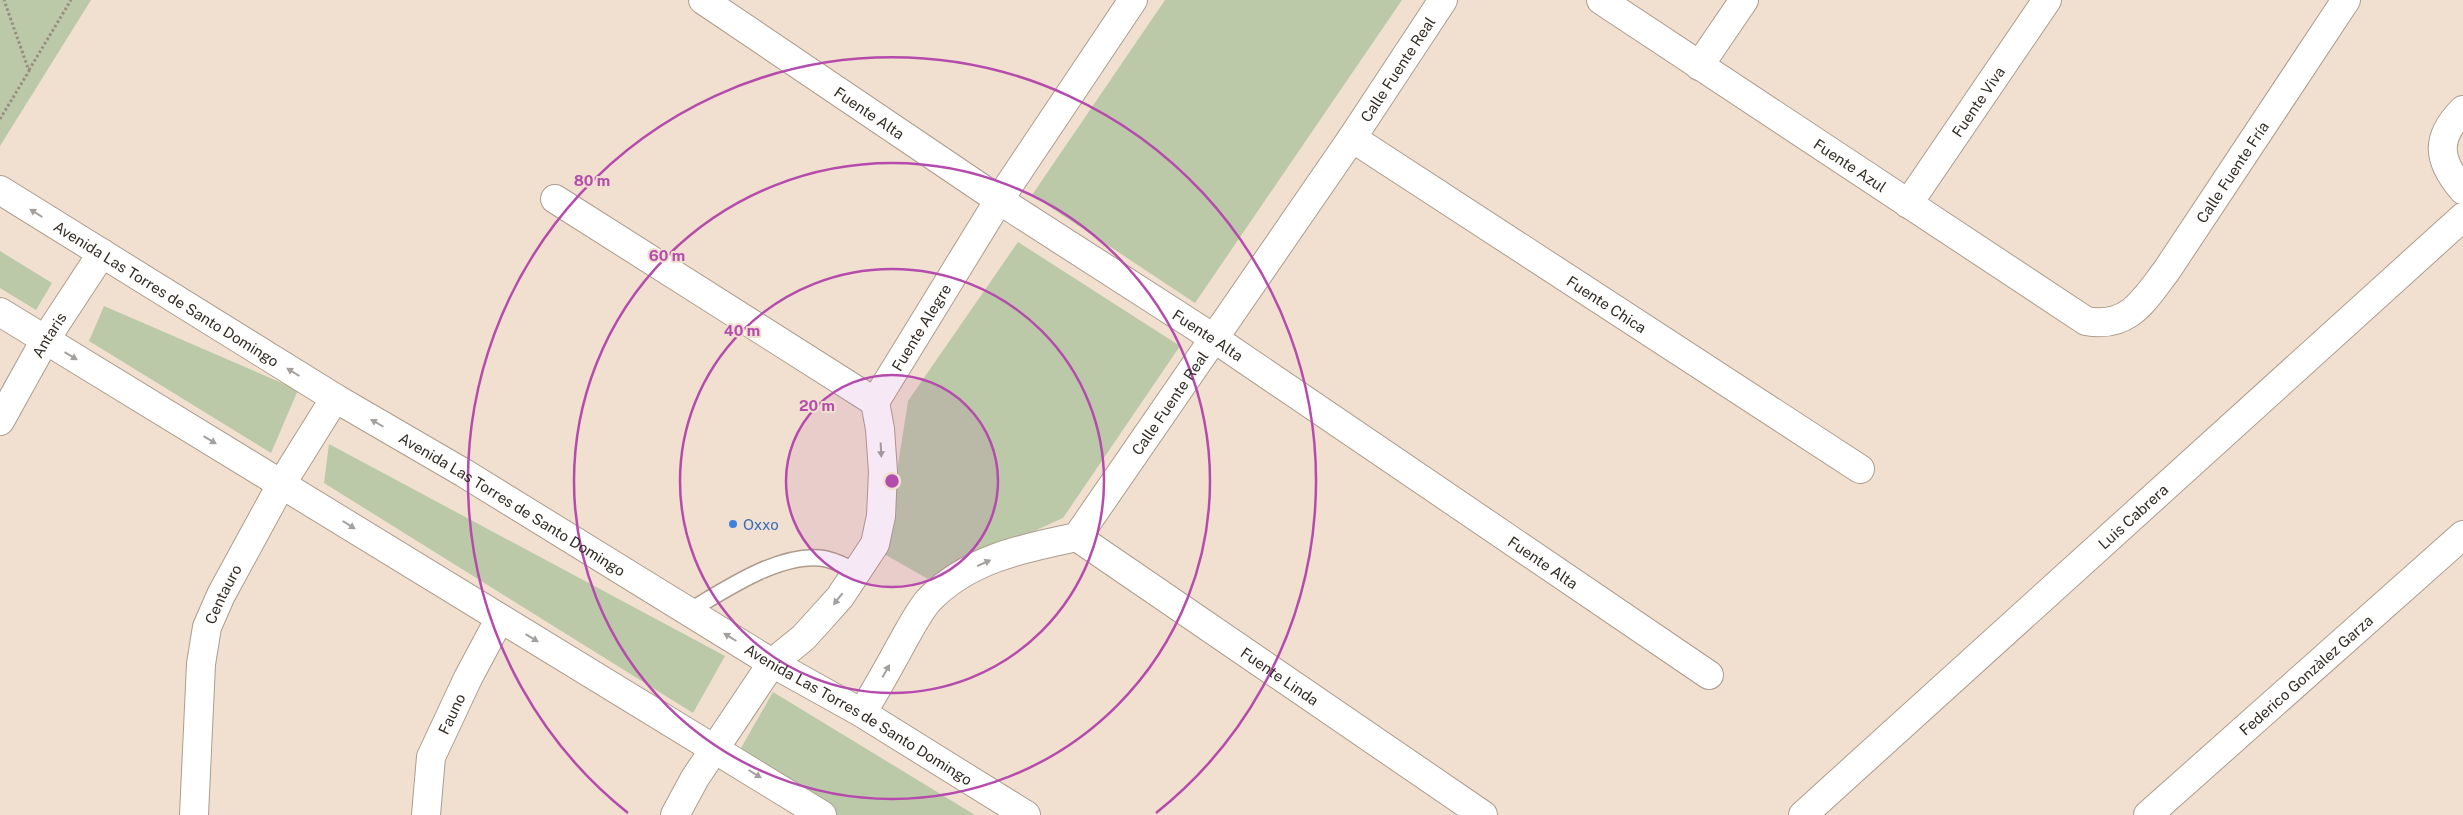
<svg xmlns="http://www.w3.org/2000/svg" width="2463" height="815" font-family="'Public Sans',sans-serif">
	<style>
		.green { fill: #bbc9a8 }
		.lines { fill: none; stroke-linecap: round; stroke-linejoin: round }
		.lane-casing { stroke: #ad9c8d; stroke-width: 18 }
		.street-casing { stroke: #ad9c8d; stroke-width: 30 }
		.secondary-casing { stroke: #ad9c8d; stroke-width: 30 }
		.path { stroke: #998d81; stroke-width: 3; stroke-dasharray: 2.5 2.5; stroke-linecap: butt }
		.lane { stroke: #fff; stroke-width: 15 }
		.street { stroke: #fff; stroke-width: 28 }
		.secondary { stroke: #fff; stroke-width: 28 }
		.oneway { fill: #a3a09d }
		.ring { fill: none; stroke: #b54bad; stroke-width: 2.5 }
		.shop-dot { fill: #3f7fe0; stroke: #f1e0cf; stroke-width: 2 }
		.labels { text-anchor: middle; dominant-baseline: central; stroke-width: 4; stroke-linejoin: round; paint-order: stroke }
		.street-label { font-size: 15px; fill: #332d26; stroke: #f1e0cf }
		.shop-label { font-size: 15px; fill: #366cbe; stroke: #f1e0cf; text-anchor: start }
		.centre { fill: #b54bad; stroke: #f1e0cf; stroke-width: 2.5 }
		.ring-label { font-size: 15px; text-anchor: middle; font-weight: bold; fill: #b54bad; stroke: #f1e0cf; stroke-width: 4; stroke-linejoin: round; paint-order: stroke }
	</style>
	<rect width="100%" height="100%" fill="#f1e0cf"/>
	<!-- green -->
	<path class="green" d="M0 0H91L0 146Z
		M1165 0H1402L1195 303 1032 195Z
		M1018 242 1180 346 1063 518 928 579 884 554 908 401Z
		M0 251 52 283 36 310 0 288Z
		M104 306 298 390 271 453 89 341Z
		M329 444 725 656 693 713 324 483Z
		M773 692 975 815H835L737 755Z"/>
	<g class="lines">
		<defs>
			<path id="lane" d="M689 611C725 590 777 554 820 558 833 559 845 566 856 571"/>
			<g id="street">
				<path id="s1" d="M703 0 999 200 1215 339 1709 675"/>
				<path id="s2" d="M1601 0 2086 321C2129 329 2144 300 2167 270L2346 0"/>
				<path d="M1699 66 1744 0"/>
				<path d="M2463 110C2435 138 2437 160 2463 190"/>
				<path id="s3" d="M1352 138 1860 469"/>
				<path d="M555 199 875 402"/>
				<path id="s4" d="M1908 204 2047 0"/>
				<path id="s5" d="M0 421 45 340 102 253"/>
				<path id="s6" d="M1077 537 1483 815"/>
				<path id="s7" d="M862 713C876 690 889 667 902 643 910 629 918 613 928 601 967 559 1024 548 1077 537L1352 138 1443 0"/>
				<path id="s8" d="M194 815 201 664 207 627 221 595 282 483 335 398"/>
				<path id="s9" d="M426 815 431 757 468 678 500 618"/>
				<path id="s10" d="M675 815 695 778 772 663 803 638 823 616 840 597 875 544 881 516 883 472 880 429 875 402 999 200 1133 0"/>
				<path id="s11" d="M1803 815 2463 217"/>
				<path id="s12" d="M2148 815 2463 535"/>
			</g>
			<g id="secondary">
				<path id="s13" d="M0 190 335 398 464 473 772 663 862 713 1026 815"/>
				<path d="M0 312 822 815"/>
			</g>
		</defs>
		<!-- lane casing -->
		<use href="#lane" class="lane-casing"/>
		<!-- street casing -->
		<use href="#street" class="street-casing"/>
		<!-- secondary casing -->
		<use href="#secondary" class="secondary-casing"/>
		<!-- path -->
		<path class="path" d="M29 70 71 0
			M0 119 29 71 4 0"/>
		<!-- lane -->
		<use href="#lane" class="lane"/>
		<!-- street -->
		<use href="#street" class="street"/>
		<!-- secondary -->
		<use href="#secondary" class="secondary"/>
	</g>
	<!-- one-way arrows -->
	<defs><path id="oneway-solid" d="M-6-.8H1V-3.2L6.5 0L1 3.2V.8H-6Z" transform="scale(1.25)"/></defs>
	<g class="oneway">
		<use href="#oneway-solid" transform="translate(36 213) rotate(-148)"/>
		<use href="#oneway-solid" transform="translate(71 356) rotate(31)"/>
		<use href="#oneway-solid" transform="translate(293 372) rotate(-148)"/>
		<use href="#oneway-solid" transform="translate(377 423) rotate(-150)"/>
		<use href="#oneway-solid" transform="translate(210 440) rotate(31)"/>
		<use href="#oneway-solid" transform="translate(881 450) rotate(87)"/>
		<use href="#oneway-solid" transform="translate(349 525) rotate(32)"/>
		<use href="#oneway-solid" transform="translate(984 563) rotate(-24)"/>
		<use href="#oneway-solid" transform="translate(838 599) rotate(128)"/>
		<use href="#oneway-solid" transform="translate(730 637) rotate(-148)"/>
		<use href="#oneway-solid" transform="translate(532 638) rotate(31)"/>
		<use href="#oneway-solid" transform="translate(886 671) rotate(-61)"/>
		<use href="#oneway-solid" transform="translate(755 774) rotate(32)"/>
	</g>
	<!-- distance rings -->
	<circle cx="892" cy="481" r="106" fill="#b54bad" fill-opacity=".12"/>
	<g class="ring">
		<circle cx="892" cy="481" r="106"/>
		<circle cx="892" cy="481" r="212"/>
		<circle cx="892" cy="481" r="318"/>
		<path d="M628 813A424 424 0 1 1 1156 813"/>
	</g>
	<!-- markers -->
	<circle class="shop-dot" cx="733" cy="524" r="5"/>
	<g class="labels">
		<!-- street labels -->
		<g class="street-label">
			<text stroke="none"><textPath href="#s7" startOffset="862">Calle Fuente Real</textPath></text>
			<text stroke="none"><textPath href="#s4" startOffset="124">Fuente Viva</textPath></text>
			<text stroke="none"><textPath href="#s1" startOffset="201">Fuente Alta</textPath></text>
			<text stroke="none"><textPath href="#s2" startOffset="299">Fuente Azul</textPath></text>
			<text stroke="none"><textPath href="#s2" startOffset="802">Calle Fuente Fría</textPath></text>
			<text stroke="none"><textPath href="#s13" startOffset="196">Avenida Las Torres de Santo Domingo</textPath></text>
			<text stroke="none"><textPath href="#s3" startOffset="304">Fuente Chica</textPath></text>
			<text stroke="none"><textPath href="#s10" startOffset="570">Fuente Alegre</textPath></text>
			<text stroke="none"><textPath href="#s1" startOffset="606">Fuente Alta</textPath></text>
			<text stroke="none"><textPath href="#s5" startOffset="99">Antaris</textPath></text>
			<text stroke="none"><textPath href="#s7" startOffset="458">Calle Fuente Real</textPath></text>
			<text stroke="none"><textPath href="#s13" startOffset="601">Avenida Las Torres de Santo Domingo</textPath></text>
			<text stroke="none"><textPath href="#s11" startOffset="445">Luis Cabrera</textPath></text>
			<text stroke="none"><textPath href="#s1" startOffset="1011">Fuente Alta</textPath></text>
			<text stroke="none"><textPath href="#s8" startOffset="225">Centauro</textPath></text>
			<text stroke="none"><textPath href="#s12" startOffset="211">Federico Gonzàlez Garza</textPath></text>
			<text stroke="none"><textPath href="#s6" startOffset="246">Fuente Linda</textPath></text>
			<text stroke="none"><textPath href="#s9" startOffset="106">Fauno</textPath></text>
			<text stroke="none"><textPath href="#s13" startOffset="1006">Avenida Las Torres de Santo Domingo</textPath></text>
		</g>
		<!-- shop labels -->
		<g class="shop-label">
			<text x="743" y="524">Oxxo</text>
		</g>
	</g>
	<circle cx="892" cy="481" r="8" class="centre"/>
	<g class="ring-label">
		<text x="592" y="186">80 m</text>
		<text x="667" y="261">60 m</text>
		<text x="742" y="336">40 m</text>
		<text x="817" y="411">20 m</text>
	</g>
</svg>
